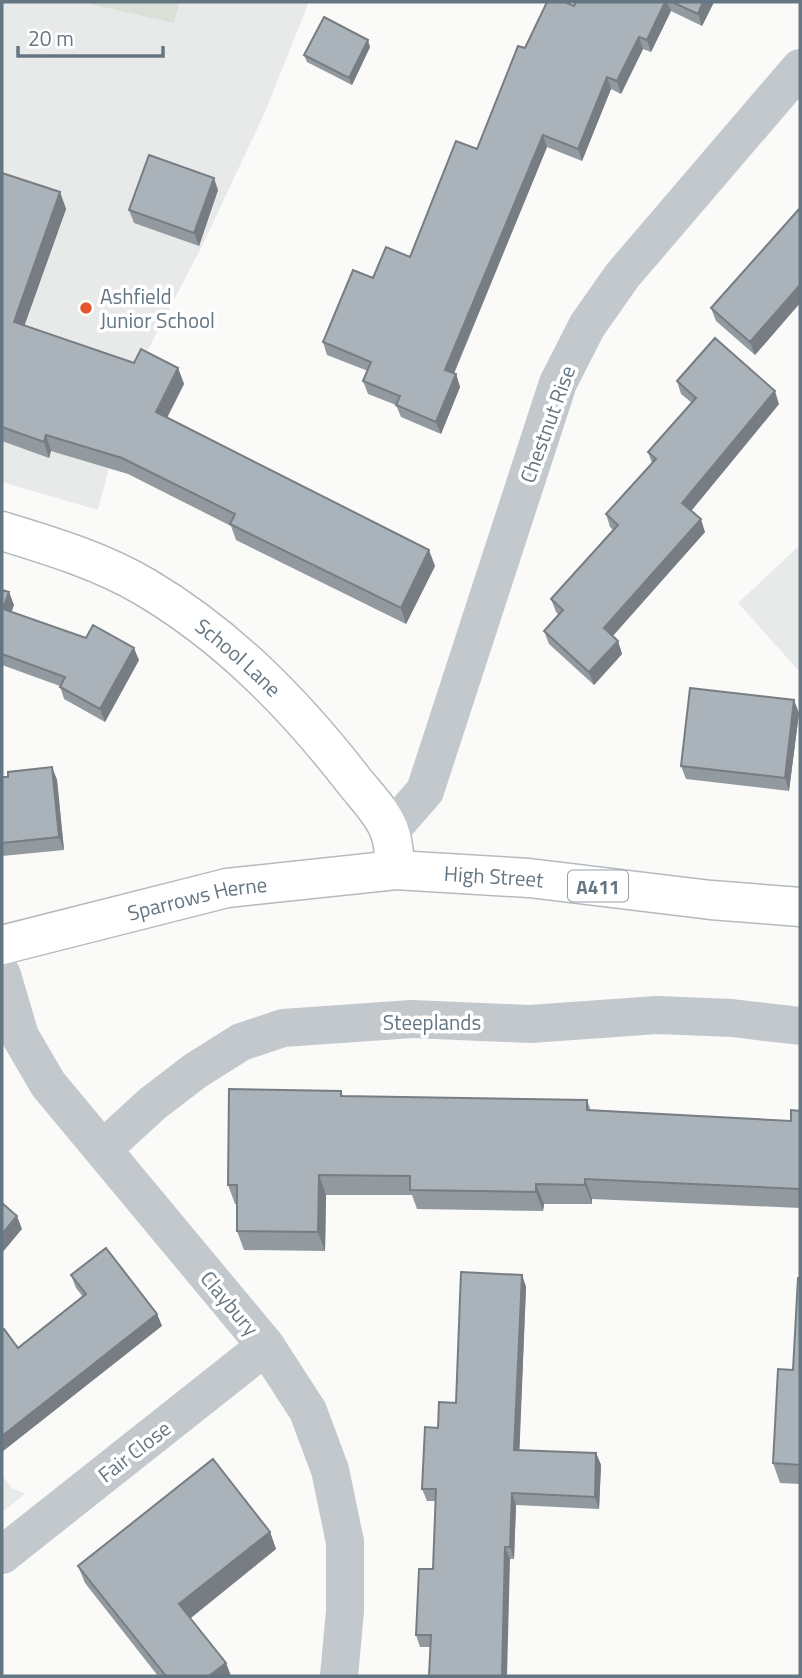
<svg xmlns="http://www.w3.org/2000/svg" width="802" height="1678" font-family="'Titillium Web',sans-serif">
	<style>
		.built { fill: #e8e9e9 }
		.green { fill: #dadfd7 }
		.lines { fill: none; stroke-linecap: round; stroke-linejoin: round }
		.secondary-casing { stroke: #b3babf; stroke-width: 41 }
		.primary-casing { stroke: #b5babe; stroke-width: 41 }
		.street { stroke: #c3c8cc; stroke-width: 38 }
		.secondary { stroke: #fff; stroke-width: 38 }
		.primary { stroke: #fff; stroke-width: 38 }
		.wall { fill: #929a9f }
		.shaded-wall { fill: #777d82 }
		.building { fill: #aab3b9; stroke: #777d82; stroke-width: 2 }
		.poi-dot { fill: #e4572e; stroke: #fff; stroke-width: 2.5 }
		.labels { text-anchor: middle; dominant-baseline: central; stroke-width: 7; stroke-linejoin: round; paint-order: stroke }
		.shield { fill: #fff; stroke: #939fa8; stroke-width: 2 }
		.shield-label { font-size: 19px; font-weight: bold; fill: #657683 }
		.poi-label { font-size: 21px; fill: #657683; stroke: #fff; text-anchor: start }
		.street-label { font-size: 21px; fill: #657683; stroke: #fff }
	</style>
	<rect width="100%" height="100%" fill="#fafaf8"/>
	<!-- built -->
	<path class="built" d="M2 2H309L265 112 203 244 137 371 126 402 98 510 2 482Z
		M800 545V672L738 603Z
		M2 1475 12 1488 25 1494 2 1512Z"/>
	<!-- green -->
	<path class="green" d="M81 2H179L174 23Z"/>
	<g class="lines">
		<defs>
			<g id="secondary">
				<path id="s1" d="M2 531C51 546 101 561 145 587 228 636 295 705 354 781 365 795 385 815 390 833 394 844 394 858 396 870"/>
			</g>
			<g id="primary">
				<path id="s2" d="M2 945 227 888 396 870 529 878 711 900 800 907"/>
			</g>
		</defs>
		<!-- secondary casing -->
		<use href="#secondary" class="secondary-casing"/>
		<!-- primary casing -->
		<use href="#primary" class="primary-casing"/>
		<!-- street -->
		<path class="street" d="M390 831 425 791 558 383 587 326 622 276 800 68
			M2 975 20 1036 48 1084 266 1346 308 1411 330 1470 345 1542V1611L339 1676
			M103 1149 152 1104 195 1071 241 1042 283 1028 412 1019 530 1024 657 1015 732 1018 800 1026
			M2 1555 266 1346"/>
		<!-- secondary -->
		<use href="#secondary" class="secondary"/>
		<!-- primary -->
		<use href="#primary" class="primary"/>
	</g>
	<!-- wall -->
	<path class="wall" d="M576 2H714L702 26 671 11 651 52 643 49 621 94 611 89 582 161 547 147 454 374H456L460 387 441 434 401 417 396 405 368 394 363 381 368 371 327 355 323 342 373 278 410 257 477 149 525 48 574 6Z
		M370 47 352 85 307 62 304 55Z
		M2 173 60 192 66 209 24 326 134 363 178 368 184 384 167 417 435 566 406 624 236 540 231 526 128 474 51 451 49 458 2 441Z
		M218 190 199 246 134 223 129 210Z
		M800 208V303L755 355 716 321 711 308Z
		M677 381 779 404 691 511 705 532 613 636 618 641 622 654 594 685 549 644 544 631 559 615 556 612 551 599 613 530 610 527 606 514 652 463 648 452 692 403 681 394Z
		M2 590 14 605 11 612 139 660 105 722 64 699 60 686 2 665Z
		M799 713 789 791 686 779 681 766Z
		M52 767 57 780 64 850 2 856V777Z
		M341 1091 343 1096 587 1100 591 1111 791 1121 800 1111V1208L592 1199V1204H544L543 1211 417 1209 412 1195H326L325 1251 244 1250 237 1231V1204H235L228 1185Z
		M71 1275 157 1314 162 1326 18 1348 83 1297 76 1288Z
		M522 1275 526 1287 519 1450 596 1453 601 1465 599 1509 516 1505 514 1559H510L431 1647H420L416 1635 433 1569 436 1501H427L422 1489 438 1428 456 1403Z
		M800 1278V1484L780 1483 773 1463 793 1370Z
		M270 1532 276 1549 190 1618 226 1663 231 1676H158L85 1583 78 1566Z"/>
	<!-- shaded-wall -->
	<path class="shaded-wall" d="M665 2H667L671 11 651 52 647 40Z
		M703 2H714L702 26 698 14Z
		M639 37 643 49 621 94 617 81Z
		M368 40 370 47 352 85 349 78Z
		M607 77 611 89 582 161 578 149Z
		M543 135 547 147 450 382 445 370Z
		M214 178 218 190 199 246 194 233Z
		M60 192 66 209 20 338 14 322Z
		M800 285V303L755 355 750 342Z
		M178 368 184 384 162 428 156 412Z
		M456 374 460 387 441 434 436 422Z
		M775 391 779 404 687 516 682 503Z
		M46 435 51 451 49 458 44 442Z
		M701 519 705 532 608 641 604 628Z
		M429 550 435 566 406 624 401 608Z
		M9 592 14 605 8 622 3 609Z
		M618 641 622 654 594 685 589 672Z
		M134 648 139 660 105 722 100 709Z
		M794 700 799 713 789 791 785 778Z
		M52 767 57 780 64 850 59 837Z
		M319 1175 326 1195 325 1251 318 1232Z
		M585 1179 592 1199V1204L585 1185Z
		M536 1184 544 1204 543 1211 536 1192Z
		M17 1216 22 1229 2 1253V1234Z
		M522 1275 526 1287 519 1462 514 1450Z
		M157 1314 162 1326 2 1452V1436Z
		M596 1453 601 1465 599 1509 595 1497Z
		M512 1493 516 1505 514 1559 510 1547Z
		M270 1532 276 1549 186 1622 179 1604Z
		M505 1547 510 1559 507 1676H502Z
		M226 1663 231 1676H209Z"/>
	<!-- building -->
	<path class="building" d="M547 2H565L574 6 576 2H665L647 40 639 37 617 81 607 77 578 149 543 135 445 370 456 374 436 422 396 405 400 396 363 381 371 362 323 342 353 270 373 278 386 247 410 257 456 141 477 149 518 46 525 48Z
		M672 2H703L698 14Z
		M324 17 368 40 349 78 304 55Z
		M149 155 214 178 194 233 129 210Z
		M2 173 60 192 14 322 134 363 141 349 178 368 156 412 429 550 401 608 230 524 235 514 122 458 46 435 44 442 2 427Z
		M800 208V285L750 342 711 308Z
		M715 338 775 391 682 503 701 519 604 628 618 641 589 672 544 631 563 610 551 599 618 525 606 514 656 459 648 452 696 398 677 381Z
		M2 590 9 592 3 609 86 638 93 625 134 648 100 709 60 687 65 677 2 654Z
		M690 688 794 700 785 778 681 766Z
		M52 767 59 837 2 843V777H8V772Z
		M229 1089 341 1091V1096L587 1100V1110L791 1121V1110L800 1111V1189L585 1179V1185L536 1184V1192L410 1190V1176L319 1175 318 1232 237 1231V1185H228Z
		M2 1203 17 1216 2 1234Z
		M106 1248 157 1314 2 1436V1331L4 1329 18 1348 86 1294 71 1275Z
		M461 1272 522 1275 514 1450 596 1453 595 1497 512 1493 510 1547H505L502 1676H429L431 1635H416L419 1569H433L436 1489H422L425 1427 438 1428 439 1402 456 1403Z
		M798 1278H800V1465L773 1463 778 1369 793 1370Z
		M213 1459 270 1532 179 1604 226 1663 209 1676H166L78 1566Z"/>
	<!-- markers -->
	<circle class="poi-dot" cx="86" cy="308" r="7"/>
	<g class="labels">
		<!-- shield labels -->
		<rect class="shield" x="568" y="870.5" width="60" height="31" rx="5"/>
		<g class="shield-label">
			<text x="598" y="886">A411</text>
		</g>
		<!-- poi labels -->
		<g class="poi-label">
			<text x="100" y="296">Ashfield<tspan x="100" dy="24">Junior School</tspan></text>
		</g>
		<!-- street labels -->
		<g class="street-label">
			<text transform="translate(547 424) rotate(-70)">Chestnut Rise</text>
			<text stroke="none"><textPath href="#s1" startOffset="271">School Lane</textPath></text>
			<text stroke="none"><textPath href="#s2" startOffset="500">High Street</textPath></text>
			<text stroke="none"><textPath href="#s2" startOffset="201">Sparrows Herne</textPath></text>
			<text x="432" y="1022">Steeplands</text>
			<text transform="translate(230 1303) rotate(50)">Claybury</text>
			<text transform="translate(134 1451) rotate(-38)">Fair Close</text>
		</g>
	</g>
	<!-- border -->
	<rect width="802" height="1678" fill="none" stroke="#657683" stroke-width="7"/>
	<!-- scale -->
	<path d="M18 46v10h145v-10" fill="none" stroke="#657683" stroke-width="3.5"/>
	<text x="28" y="46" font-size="21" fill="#657683" stroke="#ffffff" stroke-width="5" paint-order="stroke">20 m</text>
</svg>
